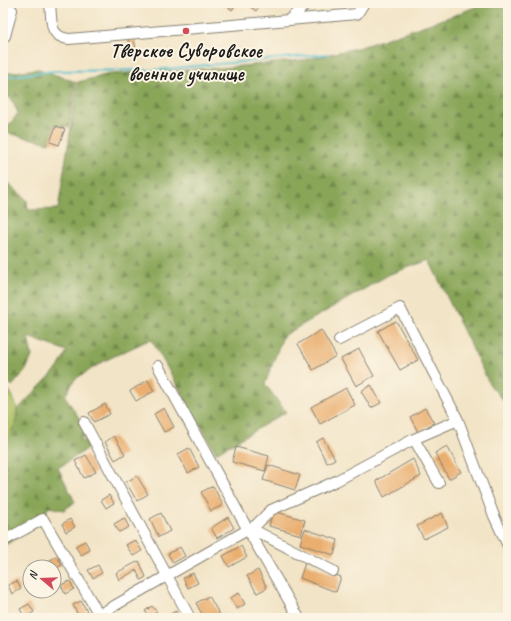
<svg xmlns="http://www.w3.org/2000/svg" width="511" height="621" font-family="Caveat,sans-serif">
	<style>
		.forest { fill: url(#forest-firs); stroke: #52613a }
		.park { fill: url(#park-tufts); stroke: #646e40 }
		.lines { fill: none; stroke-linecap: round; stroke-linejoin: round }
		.stream { stroke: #53bfcd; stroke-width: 2 }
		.building { fill: #eaaf6f }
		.minor-casing { stroke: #878071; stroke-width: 12 }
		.minor { stroke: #fff; stroke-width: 10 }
		.poi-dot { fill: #d1495b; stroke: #fcf5e5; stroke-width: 1.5 }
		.labels { text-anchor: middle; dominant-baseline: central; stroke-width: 4; stroke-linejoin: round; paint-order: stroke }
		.poi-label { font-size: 20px; font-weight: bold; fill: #1c1c1c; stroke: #fcf5e5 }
	</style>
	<defs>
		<pattern id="forest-firs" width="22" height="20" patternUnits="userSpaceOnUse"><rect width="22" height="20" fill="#89a659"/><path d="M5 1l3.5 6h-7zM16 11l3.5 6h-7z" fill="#6f8649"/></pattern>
		<pattern id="park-tufts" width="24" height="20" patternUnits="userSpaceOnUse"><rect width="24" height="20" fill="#acbf63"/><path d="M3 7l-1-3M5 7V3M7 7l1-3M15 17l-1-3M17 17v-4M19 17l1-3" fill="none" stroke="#93a455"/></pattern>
	</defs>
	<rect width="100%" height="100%" fill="#fcf5e5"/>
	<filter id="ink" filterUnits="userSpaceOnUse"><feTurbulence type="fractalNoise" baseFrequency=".025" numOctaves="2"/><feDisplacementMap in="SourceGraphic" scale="8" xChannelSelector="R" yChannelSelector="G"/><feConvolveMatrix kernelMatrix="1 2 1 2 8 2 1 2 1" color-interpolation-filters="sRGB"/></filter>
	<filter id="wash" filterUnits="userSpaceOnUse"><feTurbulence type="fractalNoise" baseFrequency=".012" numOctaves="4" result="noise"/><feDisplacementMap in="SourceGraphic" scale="16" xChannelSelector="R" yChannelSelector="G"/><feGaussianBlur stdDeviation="0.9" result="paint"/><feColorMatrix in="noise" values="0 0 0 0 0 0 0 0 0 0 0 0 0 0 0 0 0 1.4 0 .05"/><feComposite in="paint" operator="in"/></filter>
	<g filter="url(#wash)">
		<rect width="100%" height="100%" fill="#f2e4c6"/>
		<!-- forest -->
		<path class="forest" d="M485 3H508V406L490 385 429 260 390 274 283 336 265 384 286 412 216 453 151 339 106 360 75 379 65 396 79 418 86 434 80 440 87 441V449L58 468 75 502 64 510 49 507 35 527 3 546V439L16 411 58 368 67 351 28 337 32 356 26 370 12 386 6 380H3V179L27 200 28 210 58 209 78 82 110 74 221 68 304 60 361 47 455 15Z
			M39 69 76 82 69 127 55 125 49 143 8 133 3 128 11 123 18 113 11 98 3 95V75L6 73Z"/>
		<!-- park -->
		<path class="park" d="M3 384C22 402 21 424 3 442Z"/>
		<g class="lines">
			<!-- stream -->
			<path class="stream" d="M3 77 54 71 153 70 328 54"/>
		</g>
		<g id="blocks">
			<!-- building -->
			<path class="building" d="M222 3H237L232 10Z
				M245 3H262L256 11Z
				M134 38 136 49 129 50 128 39Z
				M56 126 65 129 59 145 50 142Z
				M396 321 418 360 400 370 378 331Z
				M321 330 336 356 313 370 298 344Z
				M359 349 374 376 356 386 341 359Z
				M148 380 154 391 136 401 130 391Z
				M371 385 381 403 371 408 361 391Z
				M346 388 355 405 320 424 311 407Z
				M105 404 110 414 94 422 89 413Z
				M164 408 174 427 164 432 154 414Z
				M425 408 434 423 418 432 410 417Z
				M114 436 125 454 115 460 105 442Z
				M323 438 335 459 327 463 316 442Z
				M447 446 461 472 449 479 435 453Z
				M236 447 269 456 265 471 232 462Z
				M189 448 199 467 188 473 178 454Z
				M86 455 96 472 84 478 75 461Z
				M413 459 421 476 384 497 376 481Z
				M268 465 300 475 295 490 263 480Z
				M137 476 148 494 137 501 126 482Z
				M213 486 223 505 211 511 201 492Z
				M109 495 114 503 106 508 101 500Z
				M273 511 305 520 301 535 269 526Z
				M161 513 170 531 159 537 150 519Z
				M442 513 448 527 424 539 417 526Z
				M228 517 234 528 217 538 211 528Z
				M124 518 129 527 119 532 114 524Z
				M70 519 75 527 66 532 62 524Z
				M305 529 338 540 334 555 300 544Z
				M135 540 142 551 133 556 126 545Z
				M85 541 90 550 81 555 75 546Z
				M241 546 247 557 229 567 223 556Z
				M180 547 185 556 173 563 168 554Z
				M57 556 62 565 54 569V567H50L47 562Z
				M139 561 146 577 141 580 136 570 119 580 116 573Z
				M305 563 341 577 336 592 300 578Z
				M98 565 102 573 93 578 88 570Z
				M258 570 267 588 257 593 247 576Z
				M193 573 198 583 188 588 183 578Z
				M17 581 21 589 12 594 8 585Z
				M70 581 74 589 65 594 61 585Z
				M239 593 245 604 237 609 230 598Z
				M209 596 221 617 219 618H204L196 603Z
				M81 601 88 613 79 617 73 605Z
				M29 604 34 612 25 618 20 609Z
				M152 606 157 612 149 617 145 611Z
				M176 611 180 618H169L167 616Z"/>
		</g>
	</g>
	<g filter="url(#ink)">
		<use href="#blocks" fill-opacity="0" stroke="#878071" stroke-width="1"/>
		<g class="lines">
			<defs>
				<path id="minor" d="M50 3C52 19 48 37 69 39L289 20 307 3
					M3 7 12 10 5 36
					M289 20 357 14 364 3
					M339 340 400 308 458 420
					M158 366 248 530 299 618
					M84 422 190 618
					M414 439 458 420 494 516 508 546
					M250 528 333 571
					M3 541 43 519 101 618
					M93 618 256 525 271 510 336 481 414 439 439 483"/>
			</defs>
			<!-- minor casing -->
			<use href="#minor" class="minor-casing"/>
			<!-- minor -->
			<use href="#minor" class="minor"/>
		</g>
	</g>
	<!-- markers -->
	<circle class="poi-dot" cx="186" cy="31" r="4"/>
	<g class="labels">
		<!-- poi labels -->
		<g class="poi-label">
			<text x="186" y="50">Тверское Суворовское<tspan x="186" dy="23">военное училище</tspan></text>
		</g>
	</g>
	<!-- margin -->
	<rect width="511" height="621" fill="none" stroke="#fcf5e5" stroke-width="16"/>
	<!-- north arrow -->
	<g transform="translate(42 579) rotate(289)"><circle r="19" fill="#fcf5e5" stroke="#a29e95"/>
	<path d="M0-3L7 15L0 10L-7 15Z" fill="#d1495b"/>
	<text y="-6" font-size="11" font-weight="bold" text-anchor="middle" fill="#1c1c1c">N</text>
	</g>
</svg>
